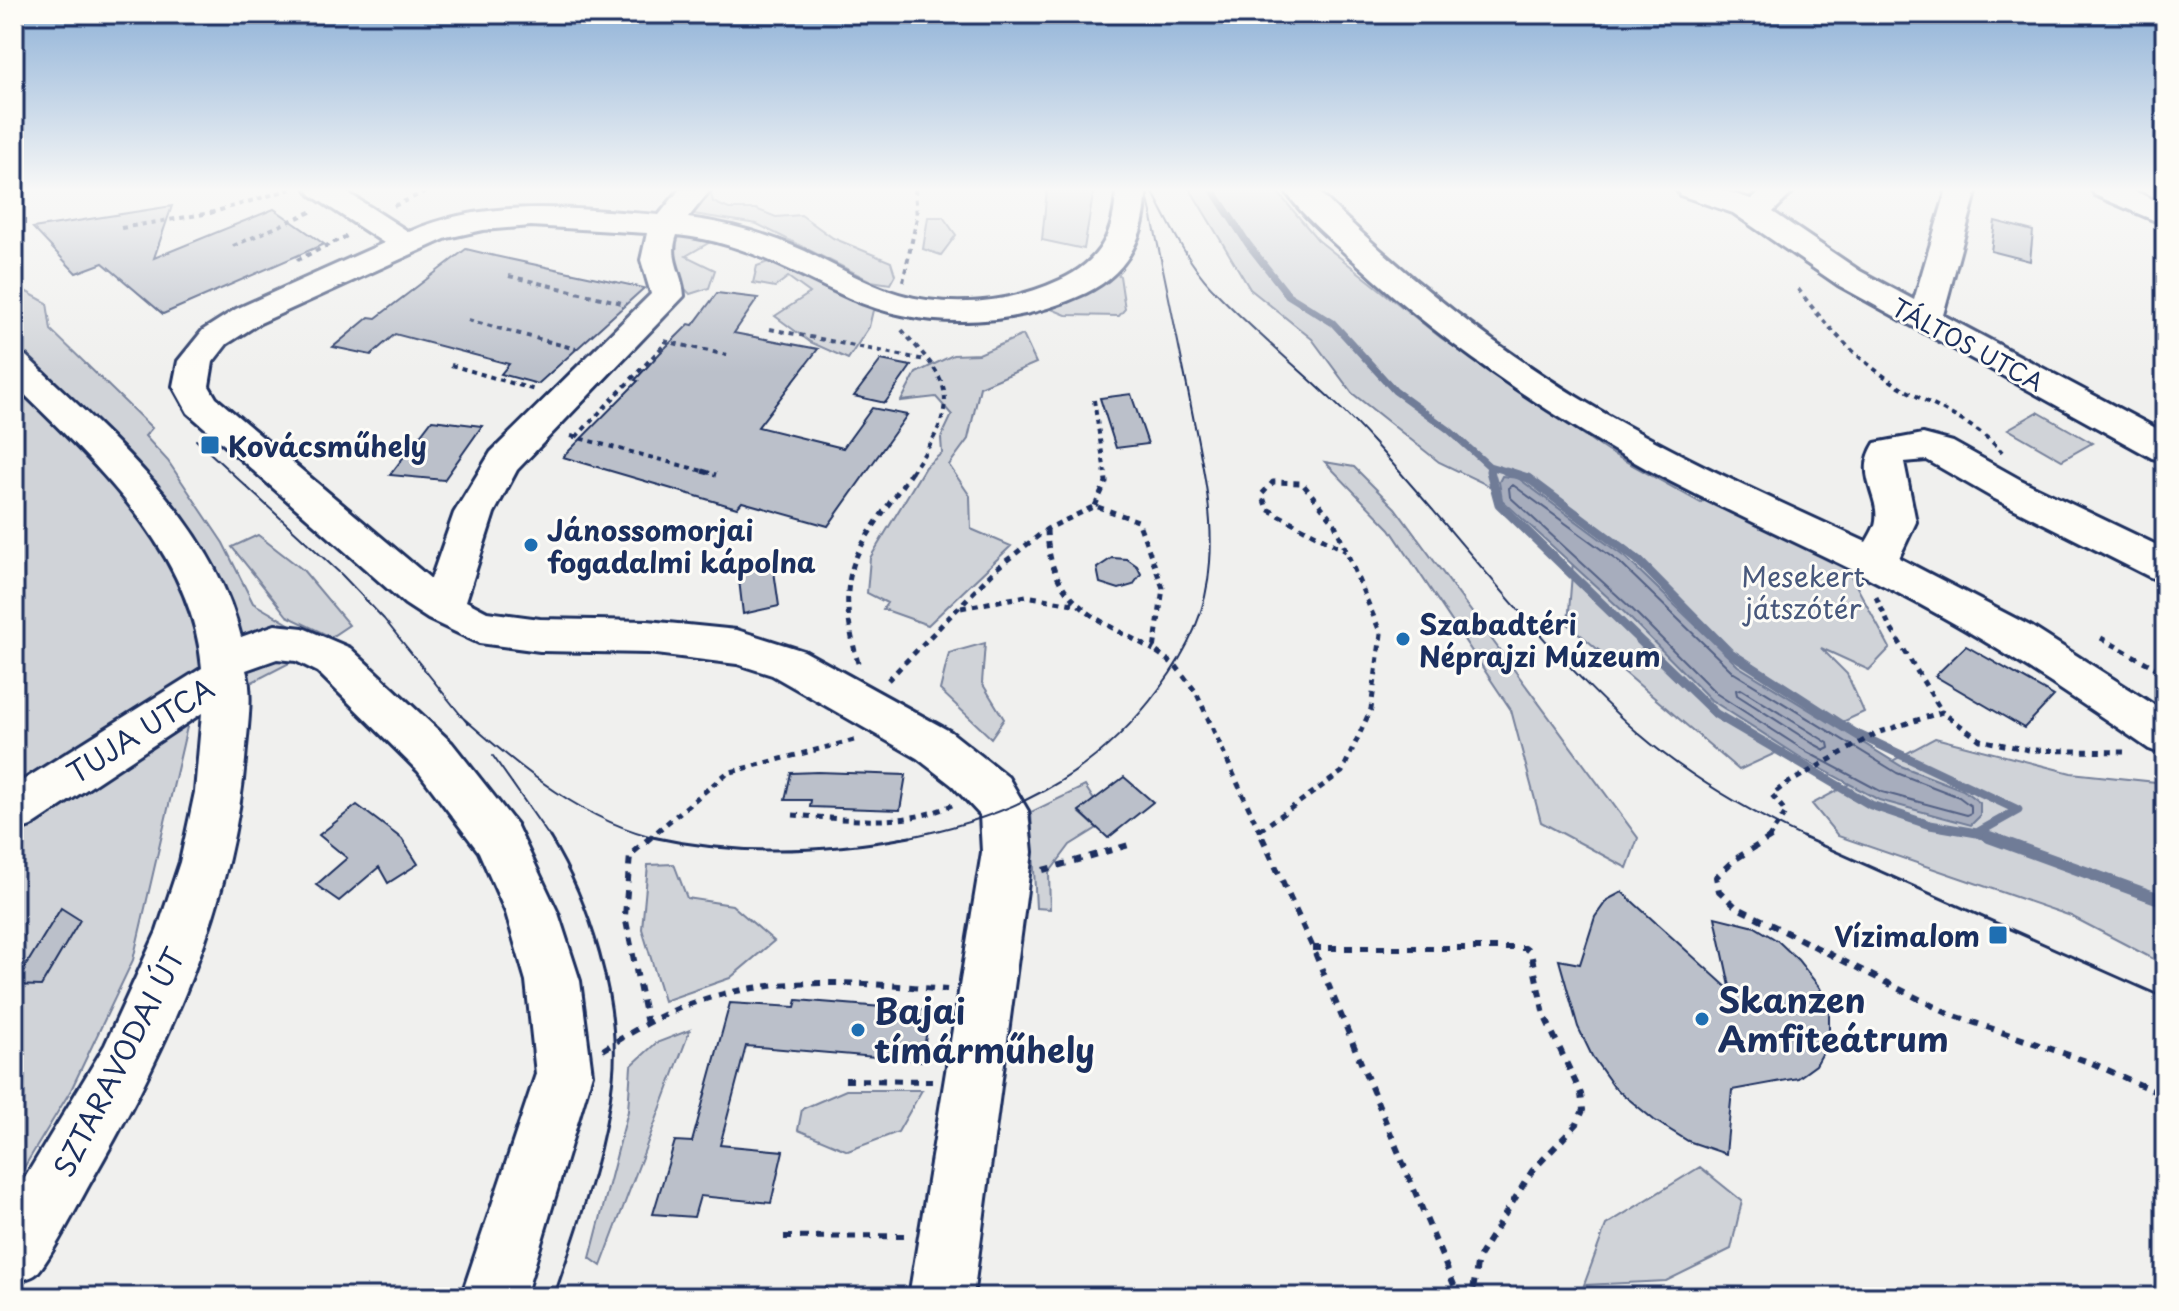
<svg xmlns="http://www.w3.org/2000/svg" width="2179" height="1311" font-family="'Playpen Sans',sans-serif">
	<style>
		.green { fill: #d0d3d8; stroke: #76819b; stroke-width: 2 }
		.water { fill: #a7adbd; stroke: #6f7b97; stroke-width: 2 }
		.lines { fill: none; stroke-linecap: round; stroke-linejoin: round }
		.shore { stroke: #536184; stroke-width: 2 }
		.stream-far2 { stroke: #6f7b97; stroke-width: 7 }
		.stream-far1 { stroke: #6f7b97; stroke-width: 9 }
		.stream { stroke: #6f7b97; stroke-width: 12 }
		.building { fill: #bbc0ca; stroke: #1b2f5e; stroke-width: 2 }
		.minor-casing { stroke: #1b2f5e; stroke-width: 6 }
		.path-far2 { stroke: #1b2f5e; stroke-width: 4; stroke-dasharray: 5 5; stroke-linecap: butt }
		.path-far1 { stroke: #1b2f5e; stroke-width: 5; stroke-dasharray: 6 6; stroke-linecap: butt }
		.path { stroke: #1b2f5e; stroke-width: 6; stroke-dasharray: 8 8; stroke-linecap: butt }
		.minor { fill: #fdfcf7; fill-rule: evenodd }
		.tram-far1 { stroke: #1b2f5e; stroke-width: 2 }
		.tram { stroke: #1b2f5e; stroke-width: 3 }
		.poi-dot { fill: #1f6fb2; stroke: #fdfcf7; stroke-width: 3 }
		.labels { text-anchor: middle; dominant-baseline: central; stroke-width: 6; stroke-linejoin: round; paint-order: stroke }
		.far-street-label { font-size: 24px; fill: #1b2f5e; stroke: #fdfcf7 }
		.poi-label { font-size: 28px; font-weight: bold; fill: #1b2f5e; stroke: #fdfcf7; text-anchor: start }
		.park-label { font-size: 28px; fill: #48587c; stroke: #fdfcf7 }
		.street-label { font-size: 28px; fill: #1b2f5e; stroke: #fdfcf7 }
		.near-poi-label { font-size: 34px; font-weight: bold; fill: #1b2f5e; stroke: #fdfcf7; text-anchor: start }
	</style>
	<rect width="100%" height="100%" fill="#f0f0ee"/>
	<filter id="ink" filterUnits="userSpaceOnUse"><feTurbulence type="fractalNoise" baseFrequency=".0125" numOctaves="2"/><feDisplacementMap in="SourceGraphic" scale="16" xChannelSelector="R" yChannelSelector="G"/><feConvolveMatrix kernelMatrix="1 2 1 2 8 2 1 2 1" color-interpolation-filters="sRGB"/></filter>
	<g filter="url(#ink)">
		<!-- green -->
		<path class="green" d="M710 189 713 202 729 209H756L776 217 801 215 833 238 891 262 895 275 890 284 871 281 757 224 687 213Z
			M1047 189H1094L1084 249 1042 240Z
			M1190 189H1275L1318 240 1441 338 1607 451 1701 503 1706 499 1844 563 1890 648 1869 670 1821 648 1847 674 1864 712 1739 770 1568 624 1574 548 1523 502 1439 462 1352 393 1312 339 1250 289Z
			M928 217H943L956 235 941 255 923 249Z
			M679 233 717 238 686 256 715 270 709 288 690 294 672 275 665 253Z
			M776 259 874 306 869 327 848 359 810 342 775 316 810 293 788 277 775 287 753 283 757 266Z
			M1113 271 1120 276 1125 309 1119 316 1066 315 1049 308 1086 294Z
			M14 285 47 303 51 330 152 428 145 436 168 461 223 543 253 603 306 634 301 657 190 714 133 960 71 1090 14 1184Z
			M1023 335 1036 363 980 387 968 439 949 465 970 496 971 529 1011 546 928 625 883 609 887 603 867 593 870 558 925 467 942 453 941 438 952 415 936 397 901 401 916 373 953 355 979 354Z
			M2038 412 2092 443 2062 460 2008 429Z
			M1325 462 1354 467 1395 508 1638 838 1627 868 1541 822 1511 710 1390 529Z
			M258 535 303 570 349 625 331 637 287 616 232 547Z
			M985 643 982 683 1004 719 991 738 940 690 949 653Z
			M1935 738 2071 773 2165 783V965L2071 916 1838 836 1812 804Z
			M1085 786 1094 800 1079 812 1097 828 1070 845 1049 873 1050 909 1036 908 1031 812Z
			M674 864 687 898 732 905 774 941 730 978 664 1001 642 929 648 865Z
			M690 1030 601 1266 590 1258 628 1111 631 1066 656 1043Z
			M846 1090H922L898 1132 848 1151 798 1130 802 1109Z
			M1700 1167 1742 1201 1731 1249 1666 1281 1584 1285 1606 1225Z"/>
		<!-- water -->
		<path class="water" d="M1502 476 1518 478 1626 558 1738 666 1901 766 1963 790 1980 803V816L1971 825 1879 800 1803 759 1711 700 1625 613 1502 500 1499 482Z"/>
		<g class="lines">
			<!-- shore -->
			<path class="shore" d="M1513 485 1620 563 1734 673 1897 773 1959 797 1971 806V813L1967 815 1882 792 1807 752 1717 694 1631 608 1510 497 1509 488Z
				M1741 689 1828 743 1829 748 1825 750 1812 743 1737 695 1736 690Z"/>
			<!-- stream-far2 -->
			<path class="stream-far2" d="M1212 189 1248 244 1288 295 1333 323 1395 391 1449 430 1489 466 1513 473
				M1489 466 1491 473"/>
			<!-- stream-far1 -->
			<path class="stream-far1" d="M1490 471 1499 504 1716 714 1871 805 1930 825 1977 833
				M1506 471 1528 478 1638 560 1729 652 1855 733 2018 810 1977 833 1995 839"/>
			<!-- stream -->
			<path class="stream" d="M1989 837 2165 901"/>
		</g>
		<!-- building -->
		<path class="building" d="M172 206 154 258 274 209 324 244 163 314 103 263 76 273 33 228Z
			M1995 221 2033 231 2030 261 1991 251Z
			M466 249 495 256 644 288 538 384 501 374 509 364 395 334 371 355 333 347 369 317 376 318Z
			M717 293 758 298 734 333 818 349 758 427 843 448 872 408 907 415 828 526 742 502 737 508 563 457 638 381 635 380 660 353 689 324 693 325Z
			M881 360 911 366 885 403 854 396Z
			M1131 394 1148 444 1116 448 1100 398Z
			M432 420 482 426 444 480 390 475Z
			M1112 558 1127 559 1137 566 1141 574 1133 585 1119 589 1100 583 1097 568Z
			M773 564 779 606 743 614 738 571Z
			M1966 646 2054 696 2024 728 1935 676Z
			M818 772 906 775 900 810 810 807 811 800H785L791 773Z
			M1124 777 1153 802 1108 838 1079 811Z
			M357 805 402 839 418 864 388 883 379 867 339 901 316 885 347 858 319 835Z
			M1622 892 1731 991 1715 917 1755 927 1778 941 1798 960 1820 988 1829 1011V1042L1816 1065 1798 1078 1732 1090 1726 1154 1688 1141 1654 1120 1614 1087 1592 1056 1578 1027 1559 960 1580 964 1595 917 1607 900Z
			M61 908 80 920 41 986 14 985Z
			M797 1000 930 1011 922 1061 746 1046 720 1145 783 1151 771 1203 700 1196 694 1217 653 1214 675 1141 692 1142 730 1003 795 1007Z"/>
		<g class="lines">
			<defs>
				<path id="minor" d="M307 189H342L409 232C487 197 576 209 659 215L680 189H711L688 218C729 223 767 234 805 251 836 266 866 284 899 294 951 309 1011 303 1060 280 1101 261 1115 232 1116 189H1146C1147 234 1128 273 1086 293 1012 328 924 331 849 298 789 271 744 242 677 235 668 259 683 273 684 296L517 470 494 513 466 601 487 612 540 619 648 621 737 630 804 651 951 732 1008 777 1028 811 1032 852 973 1297H909L982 852 980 815 953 786 917 758 772 675 737 664 648 653 540 651 479 643 428 619 405 604 188 413 173 386 178 361 203 330 236 309 384 243 311 195ZM531 226 647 233 641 260 651 294 491 452 454 513 431 579 216 398 209 386 213 362 227 344 260 323 447 238 483 230Z
					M1284 189H1316C1395 268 1482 338 1577 397 1669 453 1768 497 1866 542 1869 537 1873 530 1875 525 1883 497 1853 477 1875 443L1923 434 1953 442 2021 480 2165 549V582L2150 577 1993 498 1927 460 1904 462 1916 522 1899 558 2032 627 2165 712V755L2149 749C2069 694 1989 640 1902 595 1818 551 1731 514 1647 469 1550 415 1457 353 1374 279 1344 251 1307 223 1284 189Z
					M1676 189H1720L1751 199 1764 189H1796L1773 212 1860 271 1914 300 1947 189H1977L1943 315 2165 433V461L2152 458 1838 285 1733 213 1680 195Z
					M2091 189H2130L2165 205V225L2095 195Z
					M14 353 26 356C109 435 213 521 241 637L275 625 303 628 350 648 452 743 516 824 558 913 580 981 592 1074 525 1297H461L536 1074 526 981 506 913 479 852 418 771 318 672 296 661 277 659 246 670C253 692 248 725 246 748 235 905 167 1050 89 1185 79 1203 49 1262 36 1274 31 1278 20 1280 14 1283V1196L105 1045 157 931 180 862 195 792 202 713 31 826 14 832V786L202 668C192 550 94 463 14 384Z"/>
			</defs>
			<!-- minor casing -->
			<use href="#minor" class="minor-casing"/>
			<!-- path-far2 -->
			<path class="path-far2" d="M394 206 431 189
				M121 228 210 213 291 189
				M233 246 313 211
				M297 260 347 236
				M509 276 622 303
				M903 282 917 218 915 189
				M1798 289C1828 329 1861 364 1904 389 1938 409 1976 423 2002 452
				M468 320 576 349
				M770 329 925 360
				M902 330C914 345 929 358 938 375 958 408 930 446 911 473
				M664 341 727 355
				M451 365 535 390
				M1094 400 1105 473
				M571 436 710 473
				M576 437 667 342"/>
			<!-- path-far1 -->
			<path class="path-far1" d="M702 471 716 475
				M1095 506 1106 482 1105 471
				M1047 530C1049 603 1097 619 1154 650
				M1876 597 1890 627 1942 712
				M961 608 1026 596 1073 604
				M2101 638 2165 673
				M858 663C831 565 860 548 912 471
				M888 680 997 568 1047 529 1095 506 1138 521 1163 588 1154 650 1176 666 1196 692 1263 839
				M793 815C846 819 902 828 952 805
				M1260 830 1342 772 1371 709 1381 634 1334 522 1302 483 1273 482 1262 494 1267 509 1346 551
				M648 839 727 773 854 740
				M1768 839 1786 812 1772 795 1783 786 1877 733 1942 712 1980 740 2029 750 2124 752"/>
			<!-- path -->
			<path class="path" d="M1262 837 1313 948 1459 1297
				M1771 837 1734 860 1716 877 1719 891 1736 907 1949 1014 2092 1063 2165 1096
				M1043 870 1129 845
				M14 947 20 946
				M1313 948H1525L1531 953 1544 1015 1581 1094 1583 1110 1577 1124 1532 1171 1478 1258 1472 1297
				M647 1024 625 916 630 855 651 837
				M603 1050C634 1030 666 1011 702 1000 780 975 866 983 947 990
				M845 1080 932 1081
				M784 1237 907 1236"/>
			<!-- minor -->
			<use href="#minor" class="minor"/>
			<!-- tram-far1 -->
			<path class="tram-far1" d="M1151 189C1169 222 1185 259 1211 287 1262 341 1323 386 1373 442 1461 538 1540 646 1638 733 1688 776 1748 811 1807 839
				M196 440 342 575 384 619 468 724
				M461 716C520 767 584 823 662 839
				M493 756 551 839
				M899 839C1007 819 1093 779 1159 689 1188 650 1207 612 1210 562 1214 508 1200 454 1190 401 1176 333 1163 266 1148 199"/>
			<!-- tram -->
			<path class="tram" d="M550 837C590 902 621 1001 613 1078 605 1153 578 1226 554 1297
				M652 837C737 856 824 853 910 837
				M1803 837 2165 998"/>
		</g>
	</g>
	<!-- sky -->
	<linearGradient id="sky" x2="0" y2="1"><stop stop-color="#8eb1d7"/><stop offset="0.51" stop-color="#f8f8f7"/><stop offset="1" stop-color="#f8f8f7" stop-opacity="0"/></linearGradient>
	<rect width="2179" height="372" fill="url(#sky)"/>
	<!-- markers -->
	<g class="poi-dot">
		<rect x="200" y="435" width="20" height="20" rx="4"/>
		<circle cx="531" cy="545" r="8"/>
		<circle cx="1403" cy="639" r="8"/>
		<rect x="1988" y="925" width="20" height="20" rx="4"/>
		<circle cx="1702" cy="1019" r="8"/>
		<circle cx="858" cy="1030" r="8"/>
	</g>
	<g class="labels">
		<!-- far-street labels -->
		<g class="far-street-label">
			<text transform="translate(1968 344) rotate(28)">TÁLTOS UTCA</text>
		</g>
		<!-- poi labels -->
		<g class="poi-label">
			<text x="228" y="445">Kovácsműhely</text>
			<text x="547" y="529">Jánossomorjai<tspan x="547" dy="32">fogadalmi kápolna</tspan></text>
			<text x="1419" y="623">Szabadtéri<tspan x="1419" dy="32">Néprajzi Múzeum</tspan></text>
			<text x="1980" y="935" text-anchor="end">Vízimalom</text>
		</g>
		<!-- park labels -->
		<g class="park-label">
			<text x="1803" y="575">Mesekert<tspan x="1803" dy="32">játszótér</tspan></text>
		</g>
		<!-- street labels -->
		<g class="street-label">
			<text transform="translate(140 730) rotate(-33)">TUJA UTCA</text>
			<text transform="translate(118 1062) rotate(-63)">SZTARAVODAI ÚT</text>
		</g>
		<!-- near-poi labels -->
		<g class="near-poi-label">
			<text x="1718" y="999">Skanzen<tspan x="1718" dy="39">Amfiteátrum</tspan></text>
			<text x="874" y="1010">Bajai<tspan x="874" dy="39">tímárműhely</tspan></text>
		</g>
	</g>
	<!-- margin -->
	<rect width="2179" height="1311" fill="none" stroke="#fdfcf7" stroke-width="48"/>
	<rect x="24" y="24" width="2131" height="1263" fill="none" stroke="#1b2f5e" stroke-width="3" filter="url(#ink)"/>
</svg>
